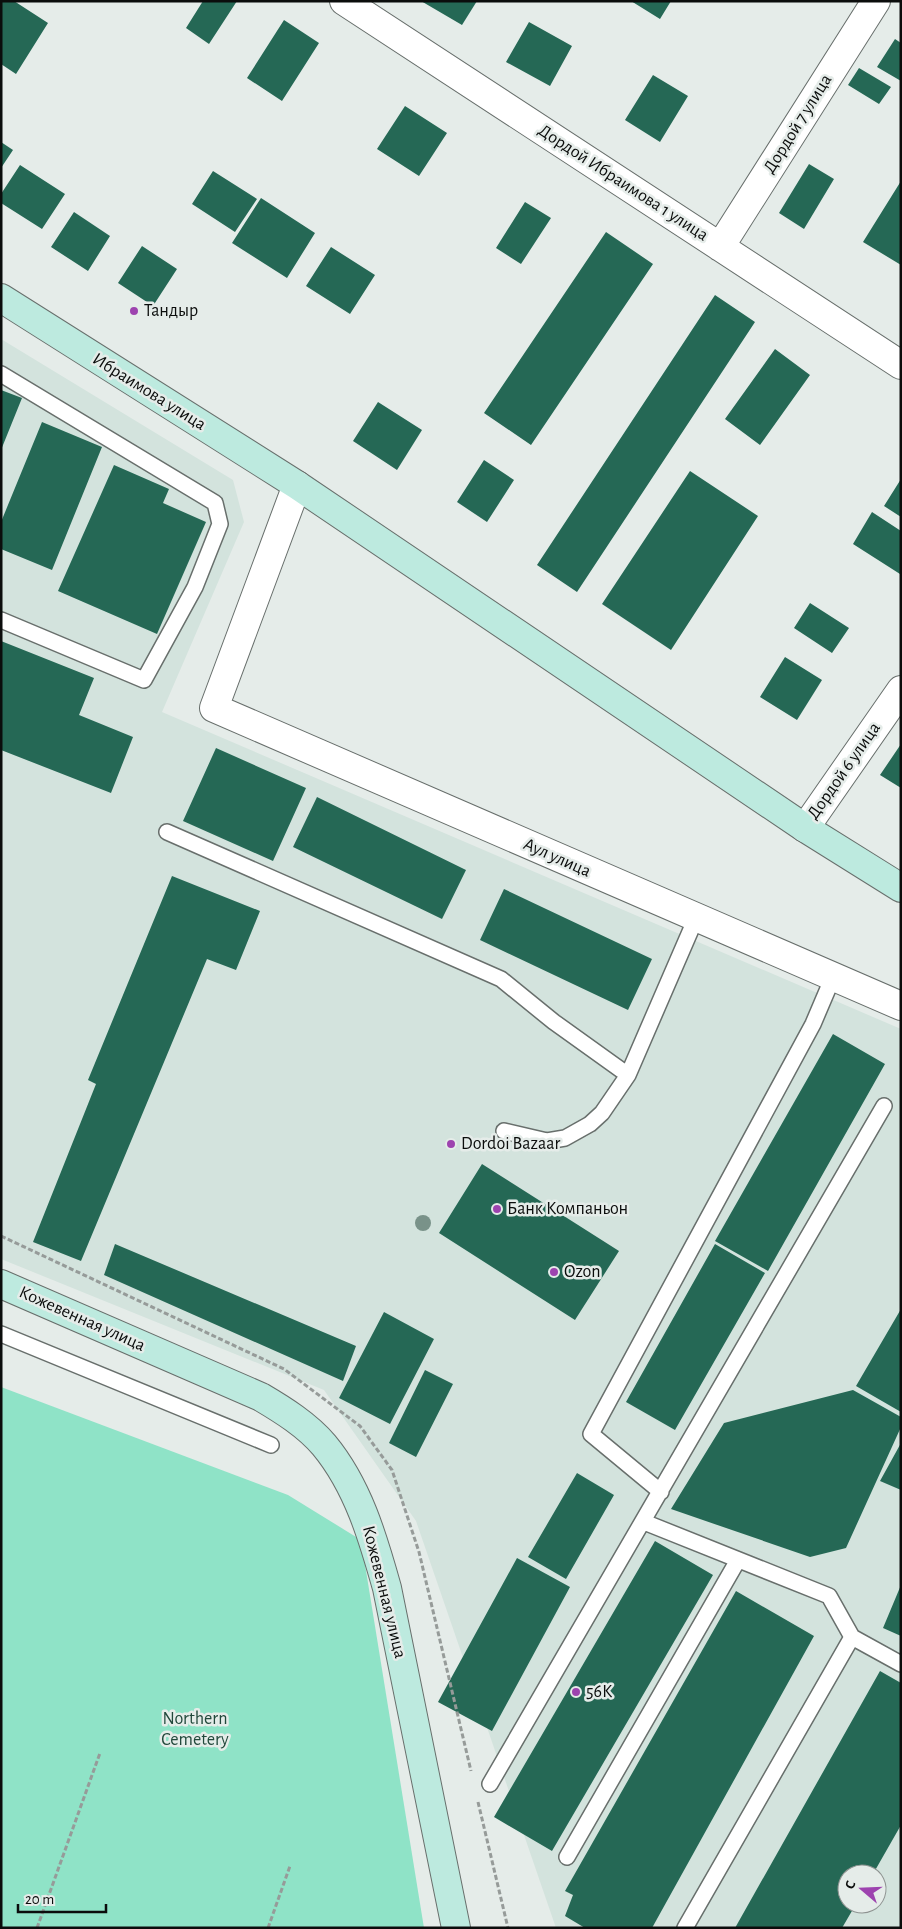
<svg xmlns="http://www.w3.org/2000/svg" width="902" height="1929" font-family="'Alegreya Sans',sans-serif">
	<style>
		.built { fill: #d3e3dd; fill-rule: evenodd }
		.green { fill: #8fe3c7 }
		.building { fill: #256855 }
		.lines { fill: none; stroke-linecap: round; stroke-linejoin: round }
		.lane-casing { stroke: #686f6c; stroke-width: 18 }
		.street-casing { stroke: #686f6c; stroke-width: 30 }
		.secondary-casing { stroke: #686f6c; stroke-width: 30 }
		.path { stroke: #969b99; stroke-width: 3; stroke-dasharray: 5 2.5; stroke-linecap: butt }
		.lane { stroke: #fff; stroke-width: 15 }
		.street { stroke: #fff; stroke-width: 28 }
		.secondary { stroke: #bdeadf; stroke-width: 28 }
		.tree { fill: #799289 }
		.poi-dot { fill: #9d43af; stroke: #e5ece9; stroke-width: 2 }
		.labels { text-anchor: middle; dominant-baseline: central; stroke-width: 5; stroke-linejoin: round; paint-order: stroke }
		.street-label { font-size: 18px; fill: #0b0d0c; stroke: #e5ece9 }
		.poi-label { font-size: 18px; fill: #0b0d0c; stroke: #e5ece9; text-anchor: start }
		.park-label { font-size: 18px; fill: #21483b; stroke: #e5ece9 }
	</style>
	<rect width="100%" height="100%" fill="#e5ece9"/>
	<!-- built -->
	<path class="built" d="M1 339 233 480 244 522 162 712 901 1029V1928H556L416 1521 324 1390 1 1259ZM847 1874H877V1904H847Z"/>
	<!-- green -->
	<path class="green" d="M1 1387 288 1495 361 1540 424 1928H1Z"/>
	<!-- building -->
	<path class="building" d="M1 1H14L48 23 16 74 1 64Z
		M203 1H237L209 44 186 28Z
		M421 1H477L462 25Z
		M631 1H671L660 19Z
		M284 20 319 43 282 101 247 78Z
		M529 22 572 46 550 86 506 62Z
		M895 39 901 43V81L877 67Z
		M859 68 891 87 879 104 848 85Z
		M653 75 688 96 660 142 625 120Z
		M405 106 447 133 419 176 377 149Z
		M1 142 13 150 1 168Z
		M809 164 834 179 804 229 779 213Z
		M20 165 65 194 42 229 1 203V194Z
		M213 171 257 199 235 232 192 204Z
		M901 181V265L863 242Z
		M261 198 315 233 287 278 232 243Z
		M525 202 551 218 521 264 496 248Z
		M74 212 110 236 88 271 51 247Z
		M606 232 653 264 531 445 484 413Z
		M142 246 177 269 153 306 118 283Z
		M331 247 375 275 350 314 306 286Z
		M715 295 755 322 577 592 537 565Z
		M775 349 810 375 760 445 725 419Z
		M1 390 22 398 1 450Z
		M378 402 422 430 397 470 353 441Z
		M42 422 102 447 52 570 1 549V522Z
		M484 460 514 480 487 522 457 502Z
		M114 465 169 489 163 503 206 522 157 634 58 591Z
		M690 471 758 516 671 650 602 604Z
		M901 479V517L884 506Z
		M872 512 901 531 900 574 853 544Z
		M810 603 849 628 832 653 794 628Z
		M1 641 94 678 79 715 133 737 111 793 1 750Z
		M785 657 822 680 797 720 760 697Z
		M901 744V788L880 775Z
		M216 748 306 788 273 861 183 821Z
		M317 797 466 870 442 919 293 847Z
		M172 876 260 911 236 970 207 959 81 1261 33 1242 96 1084 88 1080Z
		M504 889 652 959 628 1010 480 940Z
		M833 1034 885 1064 768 1271 715 1241Z
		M482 1164 619 1251 575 1320 439 1233Z
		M115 1244 356 1346 343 1381 104 1275Z
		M715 1244 765 1273 675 1430 626 1402Z
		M901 1309V1412L856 1386Z
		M384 1312 434 1339 390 1424 339 1398Z
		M425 1370 453 1384 416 1457 389 1443Z
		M853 1390 901 1417V1427L846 1548 810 1557 671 1509 724 1423Z
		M901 1443V1490L880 1481Z
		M577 1473 614 1495 566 1579 528 1557Z
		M655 1541 713 1575 552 1851 494 1817Z
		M517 1558 570 1587 492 1731 438 1702Z
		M901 1585V1636L883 1628Z
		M736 1591 814 1636 652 1928H585L565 1916 573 1895 565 1891Z
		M880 1671 901 1683V1825L873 1874H847V1904H856L842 1928H735Z"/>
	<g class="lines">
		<defs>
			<path id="lane" d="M1 374 215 503 220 524 195 587 144 680 1 620
				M167 832 501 979 554 1022 628 1075 696 918
				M504 1131 547 1141 565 1138 590 1124 602 1113 628 1075
				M1 1334 271 1445
				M661 1492 591 1434 813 1024 833 977
				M644 1522 829 1596 852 1637 901 1664
				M490 1784 884 1106
				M567 1857 738 1560
				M685 1928 852 1637"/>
			<path id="street" d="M344 1 901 365
				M720 247 876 1
				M297 485 214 708 901 1006
				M805 828 901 690"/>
			<path id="secondary" d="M1 298 297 485 805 828 901 888
				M1 1284 261 1397C283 1410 307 1425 324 1445 358 1486 373 1538 387 1588L456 1928"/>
		</defs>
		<!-- lane casing -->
		<use href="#lane" class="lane-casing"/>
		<!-- street casing -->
		<use href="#street" class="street-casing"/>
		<!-- secondary casing -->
		<use href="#secondary" class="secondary-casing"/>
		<!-- path -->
		<path class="path" d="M1 1236 284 1369 360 1426 392 1470 419 1552 471 1771
			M478 1802 508 1928
			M37 1928 100 1753
			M268 1928 290 1866"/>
		<!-- lane -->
		<use href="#lane" class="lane"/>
		<!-- street -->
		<use href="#street" class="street"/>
		<!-- secondary -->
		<use href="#secondary" class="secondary"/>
	</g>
	<!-- trees -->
	<circle class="tree" cx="423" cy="1223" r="8"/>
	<!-- markers -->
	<g class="poi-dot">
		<circle cx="134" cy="311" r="5"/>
		<circle cx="451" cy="1144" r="5"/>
		<circle cx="497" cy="1209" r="5"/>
		<circle cx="554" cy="1272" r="5"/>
		<circle cx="576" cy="1692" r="5"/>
	</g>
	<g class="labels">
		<!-- street labels -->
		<g class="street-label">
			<text transform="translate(798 124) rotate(-58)">Дордой 7 улица</text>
			<text transform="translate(623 183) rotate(33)">Дордой Ибраимова 1 улица</text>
			<text transform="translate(149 392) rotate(32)">Ибраимова улица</text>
			<text transform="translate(844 771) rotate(-55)">Дордой 6 улица</text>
			<text transform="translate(557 858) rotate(24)">Аул улица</text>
			<text transform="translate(82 1319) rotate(24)">Кожевенная улица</text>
			<text transform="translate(384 1592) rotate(76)">Кожевенная улица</text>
		</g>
		<!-- poi labels -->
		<g class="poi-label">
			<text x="144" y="311">Тандыр</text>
			<text x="461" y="1144">Dordoi Bazaar</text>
			<text x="507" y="1209">Банк Компаньон</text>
			<text x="564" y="1272">Ozon</text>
			<text x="586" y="1692">56К</text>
		</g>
		<!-- park labels -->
		<g class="park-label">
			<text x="195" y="1719">Northern<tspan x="195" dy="21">Cemetery</tspan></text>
		</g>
	</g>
	<!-- border -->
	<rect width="902" height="1929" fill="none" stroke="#0b0d0c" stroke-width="5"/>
	<!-- north arrow -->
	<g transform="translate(862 1889) rotate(289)"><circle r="24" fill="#e5ece9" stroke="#8e9391"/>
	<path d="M0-4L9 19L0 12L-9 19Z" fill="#9d43af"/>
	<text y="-8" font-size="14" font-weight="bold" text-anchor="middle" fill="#0b0d0c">С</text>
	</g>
	<!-- scale -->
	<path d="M18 1904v8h88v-8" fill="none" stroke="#0b0d0c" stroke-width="2.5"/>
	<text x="25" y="1904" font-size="15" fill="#0b0d0c" stroke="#e5ece9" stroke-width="4" paint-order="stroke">20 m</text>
</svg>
